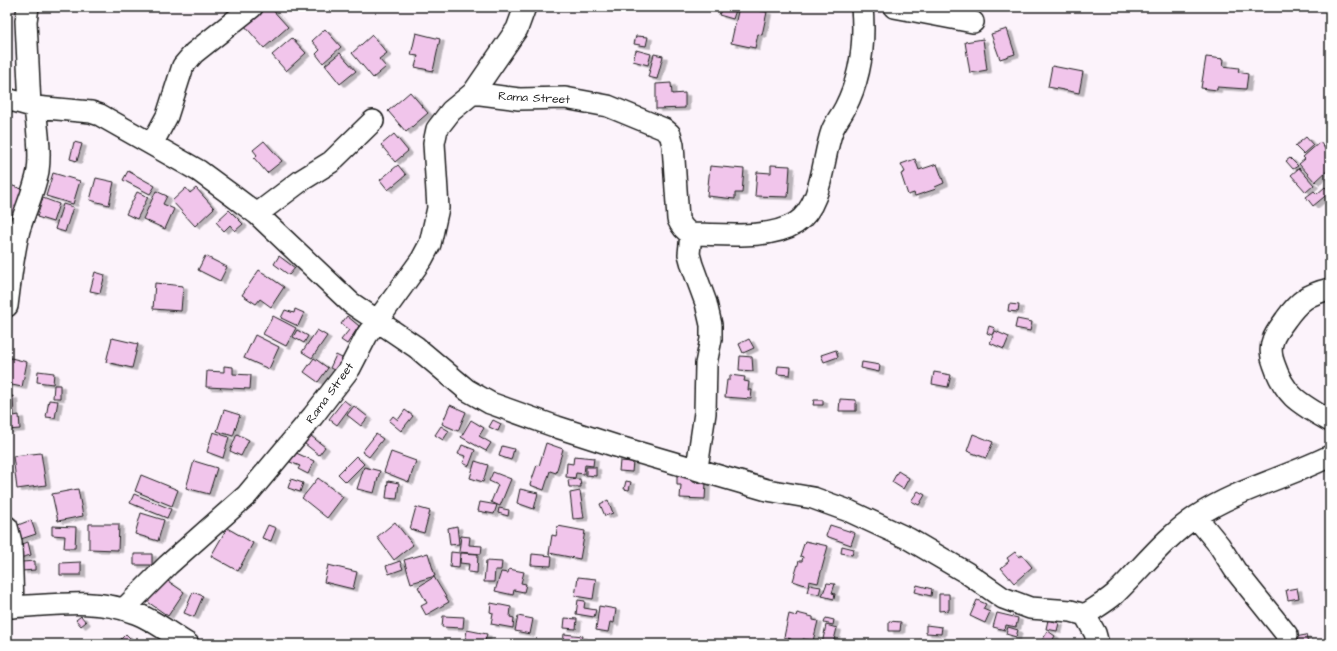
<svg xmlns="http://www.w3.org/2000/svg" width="1337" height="651" font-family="'Architects Daughter',sans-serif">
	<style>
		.building { fill: #f1c5eb; stroke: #1c1c1c; filter: url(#shadow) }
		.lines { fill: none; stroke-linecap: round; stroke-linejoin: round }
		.minor-casing { stroke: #1c1c1c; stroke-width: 24 }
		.minor { stroke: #fff; stroke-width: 21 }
		.labels { text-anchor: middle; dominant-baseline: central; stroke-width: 3; stroke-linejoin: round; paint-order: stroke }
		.street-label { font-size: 12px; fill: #1c1c1c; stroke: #fff }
	</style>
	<defs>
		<filter id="shadow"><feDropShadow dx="4.5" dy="2.5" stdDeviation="0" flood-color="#0004"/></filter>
	</defs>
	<rect width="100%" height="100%" fill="#fcf3fb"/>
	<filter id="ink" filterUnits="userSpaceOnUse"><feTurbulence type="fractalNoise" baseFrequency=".025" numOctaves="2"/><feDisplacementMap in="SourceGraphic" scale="8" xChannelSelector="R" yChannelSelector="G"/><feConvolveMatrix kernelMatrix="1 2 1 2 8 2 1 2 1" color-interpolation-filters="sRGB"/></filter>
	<g filter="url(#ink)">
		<!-- building -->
		<path class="building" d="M265 7H270L288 27 264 48 244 25Z
			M722 7H737L733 19 719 15Z
			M739 7 767 12 762 35 758 34 755 48 731 43Z
			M325 29 341 47 323 63 316 54 320 50 312 41Z
			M1007 29 1015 54 1000 59 991 34Z
			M416 33 440 39 433 71 415 67 418 56 411 55Z
			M372 35 387 53 379 59 386 67 373 78 352 53Z
			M636 36 648 37 646 46 634 44Z
			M292 38 306 53 286 71 272 55Z
			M983 39 987 70 970 73 965 42Z
			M636 50 651 54 648 65 633 61Z
			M340 53 356 71 340 84 325 65Z
			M654 54 663 56 657 79 648 77Z
			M1206 57 1224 59 1223 66 1239 68 1238 72 1248 74 1246 89 1217 87V90L1201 88Z
			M1052 66 1083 72 1079 93 1048 87Z
			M671 83 672 94 685 93V108L656 109V84Z
			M410 92 428 113 406 132 388 111Z
			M394 134 408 151 395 162 381 145Z
			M1306 137 1313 145 1303 154 1295 146Z
			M264 141 282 161 267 173 254 158 257 155 253 150Z
			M74 142 82 144 77 161 70 159Z
			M1320 142 1326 150 1328 148 1330 150V168L1315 182 1299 164 1305 159 1303 157Z
			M1290 158 1298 166 1293 169 1286 161Z
			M915 159 919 170 937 164 944 183 935 187 936 189 915 196 914 193 908 195 901 174 905 172 901 164Z
			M398 165 406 175 388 190 380 180Z
			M771 165 790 166 788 197 755 196 757 172 771 173Z
			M710 166 744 169 742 193H735V199L707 196Z
			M1299 168 1314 185 1306 192 1291 175Z
			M128 171 155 186 150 194 123 180Z
			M53 173 80 181 73 204 46 196Z
			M96 178 114 182 109 205 90 200Z
			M7 184 25 190 16 216 7 213Z
			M1325 187 1330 192 1313 206 1306 197 1314 191 1317 194Z
			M186 188 190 193 196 188 214 208 195 226 172 201Z
			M156 191 167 196 163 204 174 209 165 229 143 219Z
			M137 192 148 197 137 219 126 214Z
			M43 198 59 204 53 222 37 217Z
			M63 204 73 207 65 232 55 229Z
			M229 210 243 224 235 231 230 225 224 231 216 222Z
			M205 256 227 267 220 281 198 270Z
			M279 256 295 268 289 275 274 264Z
			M259 270 284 287 271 307 260 299 256 304 242 295Z
			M95 272 105 275 100 293 90 291Z
			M155 283 183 286 181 311 153 309Z
			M1009 304 1019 305 1018 312 1008 311Z
			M295 309 304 313 298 326 281 318 285 310 294 313Z
			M273 316 296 328 286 346 263 334Z
			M347 316 359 326 347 344 341 340 349 330 341 324Z
			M1017 319 1032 322 1030 331 1015 328Z
			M989 326 995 328 992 335 987 333Z
			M297 330 308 336 304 343 293 337Z
			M317 330 327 336 312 358 302 352Z
			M995 331 1009 337 1004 349 990 343Z
			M255 335 279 347 269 369 244 358Z
			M112 338 138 344 132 368 106 362Z
			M749 339 754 348 743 353 739 344Z
			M836 350 838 357 824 362 821 355Z
			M336 355 344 359 338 372 330 368Z
			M740 356 752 357 753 371 739 370Z
			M7 357 27 362 22 387 7 384Z
			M314 358 328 368 318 382 304 372Z
			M862 362 880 365 879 372 861 368Z
			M224 366 233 367V374L251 375 250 389 206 387 207 371 224 372Z
			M778 366 791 367 790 375 777 374Z
			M38 371 54 373 53 384 37 382Z
			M934 372 951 375 948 387 932 384Z
			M730 375 745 377 744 381 749 382 748 390H752L751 399 725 397 727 380H730Z
			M54 385H60V398H53Z
			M13 396 14 416 19 415 20 429 7 430V397Z
			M840 399 856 400V411H839Z
			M49 400 58 401 55 418 46 417Z
			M344 400 351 406 337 425 329 419Z
			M814 400H823V405H813Z
			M450 405 466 412 458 431 442 424Z
			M354 406 368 417 361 426 347 415Z
			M224 410 240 415 233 436 217 431Z
			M405 410 413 416 401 431 389 421 393 416 398 420Z
			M471 420 484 428 479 436 491 443 486 451 461 437Z
			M493 420 501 424 498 431 489 427Z
			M441 426 449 431 443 440 435 435Z
			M213 432 229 437 223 458 207 452Z
			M306 432 325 447 319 455 300 440Z
			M237 434 249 440 241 456 230 451Z
			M376 434 383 439 369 457 362 452Z
			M973 434 993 442 986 458 967 451Z
			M546 443 563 449 556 473 550 471 544 490 530 485 537 465 539 466Z
			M462 445 475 450 469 466 463 463 466 456 458 454Z
			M502 446 514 449 511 460 499 456Z
			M294 452 314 461 308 474 298 469 300 466 290 462Z
			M391 452 416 461 409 482 384 472Z
			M41 453 46 485 17 489 13 456Z
			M356 456 364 464 346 482 338 474Z
			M574 456 594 458 593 466 585 465 584 474 576 473 575 478 566 477 567 463 573 464Z
			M194 461 217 468 209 494 186 488Z
			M475 461 488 465 483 482 470 478Z
			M620 461 633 462 632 472 619 471Z
			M364 467 380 471 374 493 357 489Z
			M586 467H596V476L586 475Z
			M898 471 909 478 903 489 892 482Z
			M493 472 511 479 500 506 491 502 498 485 489 481Z
			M677 474 694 475V482L706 483 705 499 680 498 681 485H677Z
			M141 475 178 490 172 506 135 491Z
			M318 478 343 497 327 518 302 498Z
			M291 479 303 483 300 492 288 488Z
			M580 479 581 487H569L568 480Z
			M388 481 399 483 397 499 386 498Z
			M626 481 631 482 629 490 624 489Z
			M78 489 83 516 58 521 52 494Z
			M520 489 538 493 534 509 517 503Z
			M580 491 584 518 573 519 570 493Z
			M918 491 925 495 919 505 911 501Z
			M134 494 171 509 167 518 130 503Z
			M608 500 613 513 605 516 600 504Z
			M480 502 497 505 494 514 478 511Z
			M416 507 430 511 424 533 410 529Z
			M499 508 509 510 508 516 498 513Z
			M141 513 164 520 158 541 135 534Z
			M31 520 36 534 18 540 13 527Z
			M395 522 413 545 394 560 377 537Z
			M89 524H119L118 550 89 549Z
			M268 525 276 528 271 541 262 538Z
			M830 525 855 533 851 545 826 536Z
			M52 526 76 527 75 548H64L65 536 52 535Z
			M457 526 459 544 450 545 448 528Z
			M558 526 585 531 580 559 549 553 552 535 556 536Z
			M227 528 253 543 238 571 211 556Z
			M461 536 470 537 469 545 482 546 481 554 459 552Z
			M805 541 828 546 818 583 809 581 808 586 793 581 799 561H802L803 557 800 556Z
			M28 542 31 555 20 558 17 545Z
			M842 546 854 549 852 555 841 553Z
			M451 552 460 553 459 568 450 567Z
			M1015 552 1019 557 1022 555 1032 567 1014 583 1001 568 1009 561 1007 558Z
			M428 553 435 576 411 583 404 560Z
			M461 553 478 554 477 573 468 572 469 564 460 563Z
			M134 554H152V565H134Z
			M532 554 552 556 551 566 531 565Z
			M35 561V570L22 571V562Z
			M400 561 403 569 389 574 386 566Z
			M486 561 502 562 501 570H495L494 582H484Z
			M81 562V575H60V563Z
			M328 565 357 572 353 589 324 582Z
			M509 569 524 572 521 583 526 584 524 592 514 590 513 595 495 591 501 572 508 573Z
			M162 577 184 592 168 616 145 600Z
			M434 577 449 602 426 615 421 606 427 603 418 587Z
			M578 577 596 579 593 599 575 596Z
			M827 583 835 584 832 593 835 594 834 599 822 596Z
			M809 585 821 587 819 594 807 592Z
			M917 585 932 589 931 596 915 592Z
			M1297 588 1299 598 1288 600 1286 590Z
			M193 592 203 596 194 617 184 613Z
			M939 594H949V610L939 611Z
			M578 600 585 601 584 608 596 610 594 617 576 614Z
			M977 600 986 604 983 609 990 612 985 623 970 616Z
			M491 603 511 607 510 617 514 618 513 628 491 624 493 613 490 612Z
			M599 606 616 609 614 623 610 622 608 632 596 630Z
			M797 613 813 617V620L818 621 813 641 803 639 802 644H790L791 639 784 637 789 614 796 616Z
			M997 613 1018 618 1016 627 1006 625 1005 630 993 627Z
			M81 616 86 622 81 626 76 620Z
			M443 616 464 617 463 628 442 627Z
			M518 616 533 619 530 634 515 631Z
			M565 618 577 619 576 629 564 628Z
			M826 618 834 620 833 625 824 623Z
			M1048 620 1059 623 1057 631 1046 629Z
			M889 621 901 622 900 631H889Z
			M826 625 837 628 833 644H822Z
			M926 625 942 627 941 634 926 633Z
			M1008 627 1018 630 1016 637 1006 634Z
			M467 630 487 634 484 644H461L462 642H465Z
			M1048 631 1055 636 1050 644H1044L1041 642Z
			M126 634 136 644H116Z
			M564 634 583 636 582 640 591 641 590 644H563Z
			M1306 635 1308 644H1296L1295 637Z"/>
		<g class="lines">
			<defs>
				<path id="minor" d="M28 7 26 21 30 106
					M894 7 973 22
					M473 93 517 29 525 7
					M7 99 35 107 91 112 100 115 199 171 233 196 257 214 351 303 416 347 467 390 490 403 557 427 616 446 767 490 813 498 849 511 909 539 967 573 1003 598 1030 608 1071 611 1085 615 1095 633 1098 644
					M152 144 167 116 183 66 194 53 252 7
					M257 214 302 180 331 162 373 121
					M691 234 689 254 692 265 706 303 711 325V339L706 364 705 413 697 468
					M1330 289C1308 294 1299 301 1286 319 1282 325 1275 333 1273 340 1270 347 1271 357 1274 364 1285 397 1301 404 1330 421
					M7 306C10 281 13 255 19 230 25 210 34 192 38 171 41 150 37 128 35 107
					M1196 517 1219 545 1235 570 1287 635
					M7 527 11 542 13 607
					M7 607C49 606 95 597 135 613 154 620 171 634 188 644
					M124 609 168 565 247 495 313 416 350 368 367 335 422 259 430 244 438 208 434 143 437 129 451 111 473 93 519 99 565 98 608 106 664 129 670 134 673 145 678 219C681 226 684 230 691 234 722 234 769 240 796 223 823 205 822 159 832 131 835 123 841 116 845 108 861 77 865 41 862 7
					M1085 615C1095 608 1106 602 1115 594 1142 568 1165 537 1197 516 1238 489 1286 478 1330 456"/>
			</defs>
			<!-- minor casing -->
			<use href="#minor" class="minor-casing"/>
			<!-- minor -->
			<use href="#minor" class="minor"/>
		</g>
	</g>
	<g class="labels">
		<!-- street labels -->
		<g class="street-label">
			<text transform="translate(534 98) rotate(3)">Rama Street</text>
			<text transform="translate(330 393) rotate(-54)">Rama Street</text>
		</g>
	</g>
	<!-- margin -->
	<rect width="1337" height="651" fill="none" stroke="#fff" stroke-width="24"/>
	<rect x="12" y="12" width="1313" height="627" fill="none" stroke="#1c1c1c" stroke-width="1.5" filter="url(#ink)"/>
</svg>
